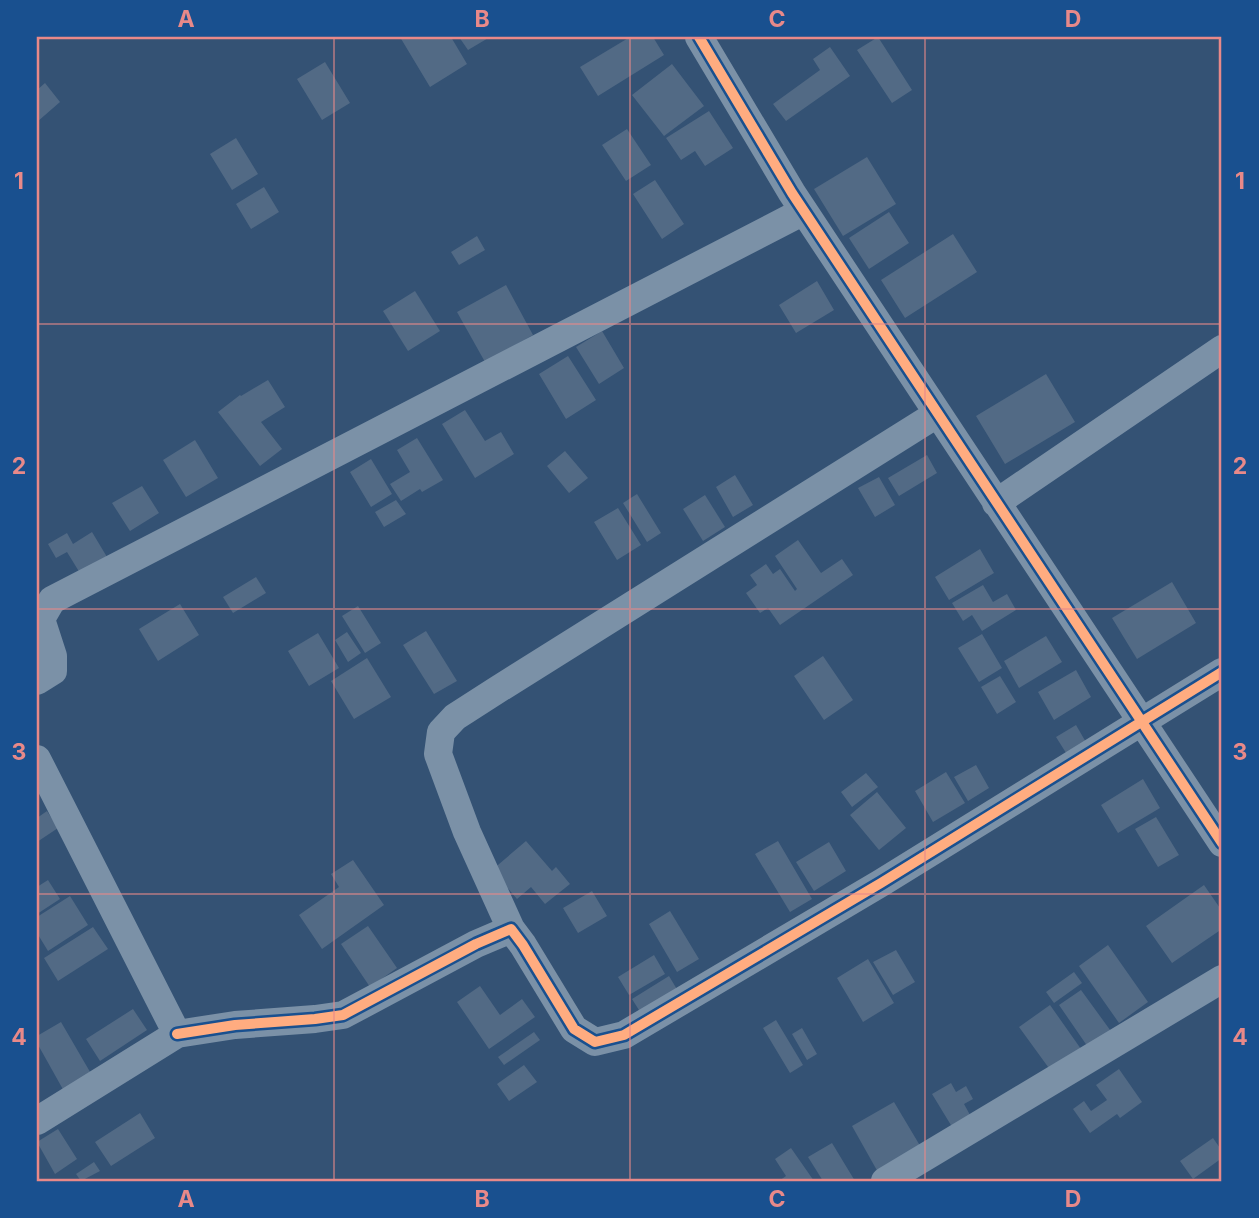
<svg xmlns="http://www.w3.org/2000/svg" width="1259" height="1218" font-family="Inter,sans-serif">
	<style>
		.building { fill: #526a85 }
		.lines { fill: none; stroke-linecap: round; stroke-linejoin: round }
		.minor { stroke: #7b91a7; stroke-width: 28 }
		.cycleway-casing { stroke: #19508f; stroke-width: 15 }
		.cycleway { stroke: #ffac80; stroke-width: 10 }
		.grid { fill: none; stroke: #e88989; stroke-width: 2; stroke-opacity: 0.55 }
		.neatline { fill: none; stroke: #e88989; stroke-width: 2.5 }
		.grid-label { font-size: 23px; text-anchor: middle; font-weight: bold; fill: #e88989 }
	</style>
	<rect width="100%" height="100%" fill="#345274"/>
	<!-- building -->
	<path class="building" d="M400 37H451L467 64 430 87Z
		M459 37H490L468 50Z
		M630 37H653L664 55 598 96 580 67Z
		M878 37 912 90 892 103 857 50Z
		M830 47 850 76 786 121 773 104 820 70 813 59Z
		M325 62 350 103 322 120 297 79Z
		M672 64 704 106 664 136 632 95Z
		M45 83 60 102 37 122V90Z
		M709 111 733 148 705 166 695 151 681 160 666 138Z
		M627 129 651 165 626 181 602 145Z
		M236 138 258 174 232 190 210 154Z
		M867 157 896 204 843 236 814 189Z
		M655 180 684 224 662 239 633 194Z
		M264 187 279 212 251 229 236 204Z
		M889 212 909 243 869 269 849 238Z
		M953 234 977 272 905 318 881 280Z
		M477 236 485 250 459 265 451 252Z
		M817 281 834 310 796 333 779 305Z
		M506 285 533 335 485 362 457 312Z
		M415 291 440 331 408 351 383 311Z
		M602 331 624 368 599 384 576 347Z
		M568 356 596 400 566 419 539 374Z
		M1046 374 1075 422 1005 464 976 416Z
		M268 380 285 407 261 422 282 449 260 466 218 412 240 395 241 396Z
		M465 410 485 441 501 432 514 454 475 478 442 424Z
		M417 438 443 480 422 492 420 489 401 501 390 484 410 472 397 450Z
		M195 440 218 478 186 497 163 460Z
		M565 451 588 478 569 493 547 466Z
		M927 455 937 473 899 496 888 478Z
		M371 459 392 494 371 507 350 472Z
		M735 475 753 505 733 517 716 487Z
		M879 477 895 505 875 517 858 488Z
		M142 486 159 513 130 531 112 503Z
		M637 494 661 533 647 542 623 503Z
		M705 495 725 527 703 541 683 509Z
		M396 500 406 514 384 527 375 512Z
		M618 508 641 545 617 560 594 522Z
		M92 532 110 562 83 578 67 552 56 558 48 544 67 533 73 544Z
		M798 540 821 573 842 559 853 575 780 625 768 608 760 613 746 593 757 585 750 575 766 564 773 574 780 569 795 591 797 589 775 556Z
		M980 549 994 573 949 600 935 577Z
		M256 577 266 593 233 613 223 597Z
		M1172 582 1196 623 1137 659 1112 618Z
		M983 585 993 602 1007 594 1016 610 982 631 972 615 963 621 952 603Z
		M180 604 199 635 158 661 139 629Z
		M358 606 381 643 365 653 342 616Z
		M426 631 457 681 434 694 403 645Z
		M347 632 361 653 348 662 335 640Z
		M318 633 339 668 309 686 288 651Z
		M982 634 1002 668 979 682 958 648Z
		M1046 636 1062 662 1019 688 1004 661Z
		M823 656 853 700 824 720 794 676Z
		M367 658 391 697 354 719 331 681Z
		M1076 670 1091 697 1054 720 1038 692Z
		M1000 676 1016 702 997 714 981 687Z
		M1076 725 1087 744 1068 756 1056 737Z
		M976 765 989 788 968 801 954 777Z
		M946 772 965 803 933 822 915 791Z
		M866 773 878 787 852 807 841 792Z
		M1143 779 1160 808 1118 833 1101 805Z
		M877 792 906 828 879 850 850 815Z
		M47 811 58 828 37 842V818Z
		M1156 817 1179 855 1158 867 1135 829Z
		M526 841 552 871 556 867 570 884 545 904 531 887 517 899 492 870Z
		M778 841 812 899 790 912 755 854Z
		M829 842 846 871 814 891 796 862Z
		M353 860 384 905 322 949 299 915 339 887 331 874Z
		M48 880 60 899 37 914V887Z
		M1204 885 1222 911V929L1172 963 1146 926Z
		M592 891 607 916 578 933 563 908Z
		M70 896 88 925 48 951 37 933V917Z
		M670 911 699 959 677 972 649 924Z
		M368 926 397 968 370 987 341 944Z
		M93 927 108 949 58 981 44 958Z
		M1108 945 1148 1002 1119 1023 1079 966Z
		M896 950 915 982 893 995 873 962Z
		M654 955 665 974 629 995 618 977Z
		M868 959 894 1003 863 1022 837 978Z
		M1074 972 1082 983 1054 1003 1046 992Z
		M669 976 681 996 644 1018 632 999Z
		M480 986 500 1015 522 999 535 1017 489 1049 457 1002Z
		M1081 990 1113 1034 1090 1050 1059 1005Z
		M1050 1005 1081 1049 1051 1071 1019 1027Z
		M133 1009 147 1030 100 1061 86 1039Z
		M776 1020 803 1065 790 1073 763 1028Z
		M61 1022 93 1077 65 1093 37 1043V1036Z
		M802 1028 817 1054 807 1060 792 1034Z
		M534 1032 540 1040 504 1065 498 1057Z
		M524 1065 537 1082 509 1101 497 1084Z
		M1119 1069 1142 1102 1120 1118 1117 1114 1090 1133 1073 1109 1084 1101 1091 1111 1107 1100 1096 1085Z
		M951 1083 956 1092 966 1086 973 1099 964 1104 975 1124 957 1135 932 1094Z
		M894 1102 922 1149 879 1174 852 1126Z
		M140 1113 155 1138 111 1166 95 1142Z
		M58 1129 77 1159 55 1174 37 1142Z
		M1213 1138 1222 1151V1158L1193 1179 1180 1161Z
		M832 1143 855 1181H823L808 1157Z
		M791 1148 814 1181H779L786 1176 775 1159Z
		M94 1162 100 1171 81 1181 76 1174Z"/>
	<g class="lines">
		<!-- minor -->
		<path class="minor" d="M699 37 792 193 1222 843
			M996 503 1222 349
			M37 681 53 671V656L41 619 52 600 804 211
			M37 759 177 1034 37 1121
			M511 929 467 832 438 754 441 732 455 717 497 690 937 414
			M177 1034 235 1025 315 1019 343 1015 476 944 511 929 523 945 574 1029 595 1042 624 1035 881 883 1222 672
			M885 1181 1222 979"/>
		<defs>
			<path id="cycleway" d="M699 37 792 193 1222 843
				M177 1034 235 1025 315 1019 343 1015 476 944 511 929 523 945 574 1029 595 1042 624 1035 881 883 1222 672"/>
		</defs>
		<!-- cycleway casing -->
		<use href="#cycleway" class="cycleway-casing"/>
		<!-- cycleway -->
		<use href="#cycleway" class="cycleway"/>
	</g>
	<!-- grid -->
	<path class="grid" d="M334 37V1181M630 37V1181M925 37V1181M37 324H1222M37 609H1222M37 894H1222"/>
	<!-- border -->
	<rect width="1259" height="1218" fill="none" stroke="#19508f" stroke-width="77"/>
	<rect x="38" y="38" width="1182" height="1142" class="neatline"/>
	<g class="grid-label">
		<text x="186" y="27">A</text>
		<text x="482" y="27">B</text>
		<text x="777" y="27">C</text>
		<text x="1073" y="27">D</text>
		<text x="19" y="189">1</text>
		<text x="1240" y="189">1</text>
		<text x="19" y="474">2</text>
		<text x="1240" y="474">2</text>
		<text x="19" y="760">3</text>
		<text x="1240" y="760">3</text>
		<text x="19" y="1045">4</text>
		<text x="1240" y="1045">4</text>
		<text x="186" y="1207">A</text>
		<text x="482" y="1207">B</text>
		<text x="777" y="1207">C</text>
		<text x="1073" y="1207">D</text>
	</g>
</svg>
